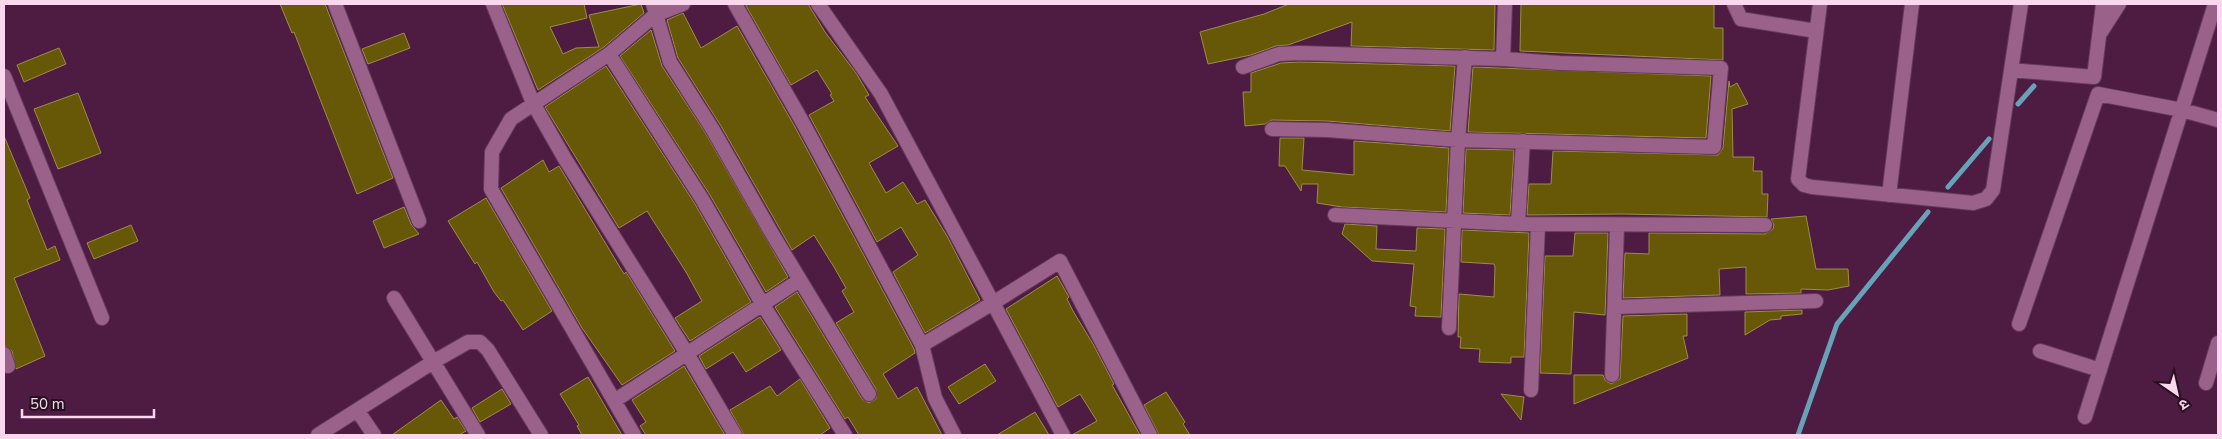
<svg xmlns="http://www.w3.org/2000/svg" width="2222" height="439" font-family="'Nunito Sans','Noto Sans Devanagari',sans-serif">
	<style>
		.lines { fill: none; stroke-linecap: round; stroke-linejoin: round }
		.stream { stroke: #68a2b9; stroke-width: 5 }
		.building { fill: #665806; stroke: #9c8e47 }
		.minor-casing { stroke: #66395b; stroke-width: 16 }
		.minor { stroke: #9a618a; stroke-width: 14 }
	</style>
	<rect width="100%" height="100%" fill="#4e1b42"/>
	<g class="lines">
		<!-- stream -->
		<path class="stream" d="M2018 104 2034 86
			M1948 187 1989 139
			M1798 435 1837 324 1928 212"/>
	</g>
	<!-- building -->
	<path class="building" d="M280 4H325L393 178 357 194 294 32 292 33Z
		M502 4H584L587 18 550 27 563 54 576 48 599 47 589 15 641 4 644 13 604 47 538 90Z
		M745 4H808L825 32 856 73 869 95 865 97 898 146 869 163 886 193 903 182 917 204 925 200 947 236 980 300 925 333 893 272 918 255 901 227 877 242 809 115 834 101 830 95 832 94 817 70 791 85Z
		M1289 4H1495L1494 50 1351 46 1352 22 1288 45 1276 46 1251 55 1208 64 1200 32 1264 14Z
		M1521 4H1714V28H1723V60L1520 51Z
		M683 13 701 48 737 26 795 127 914 349 915 353 883 374 898 399 917 387 942 435H859L848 417 845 419 775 307 797 292 862 399 869 403 876 399V389L836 323 854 312 842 291 846 288 834 267 814 235 792 250 721 126 678 58 667 20Z
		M651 30 662 66 706 134 788 277 766 292 710 195 620 56Z
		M404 33 410 48 368 64 362 49Z
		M59 48 66 64 24 82 17 65Z
		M1300 62 1455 66 1450 131 1327 121 1272 120 1265 124 1245 126 1243 92H1251V73L1281 63Z
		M606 66 695 204 751 302 690 341 675 318 702 301 686 272 647 211 619 228 545 107Z
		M1473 67 1711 76 1706 138 1468 132Z
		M1729 81 1730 87 1737 83 1748 104 1732 109 1733 157H1754L1753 171H1762V194H1768L1767 217 1622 214 1527 215 1529 184H1551L1553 151 1718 155 1723 148Z
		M78 93 101 153 58 169 34 109Z
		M4 136 30 198 27 200 47 250 55 246 60 260 14 278 45 356 16 369 12 351 4 345Z
		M1280 138H1304L1302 170 1354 175V141L1449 148 1446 212 1342 207 1317 203 1318 184H1302L1301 191 1285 166H1279Z
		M1466 149 1514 150 1510 215 1463 213Z
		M543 160 549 172 559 166 624 274 626 272 675 351 622 385 582 328 501 188Z
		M486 198 552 311 523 330 503 300 501 301 494 292 477 262 475 264 448 221Z
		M404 207 411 224 419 234 384 248 373 221Z
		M1806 216 1816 269H1848L1849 286 1828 290 1801 289V293L1746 294V267L1719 269 1720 295 1623 298 1625 253 1649 254V233L1765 234 1773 229 1774 225 1771 219Z
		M1345 224 1377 226 1376 249 1416 251 1417 228 1445 229 1441 317 1415 316 1416 307 1410 306 1414 264 1372 261 1342 234Z
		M131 225 138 241 94 259 87 243Z
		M1462 230 1529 233 1524 357H1511V363L1479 362 1480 349 1460 348 1461 337H1458L1459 294 1494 297 1495 267 1494 264 1461 262Z
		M1575 233H1608L1605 315 1574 312 1571 374 1540 373 1545 256H1573Z
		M1057 276 1069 297 1067 299 1073 311 1093 344 1114 384 1112 385 1140 435H1072L1097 421 1080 394 1058 407 1006 309Z
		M1802 310V314L1781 316V319L1770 320 1745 335V312Z
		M1687 314V336H1683L1688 358 1574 404V375H1603L1605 380 1611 384 1620 379 1623 316Z
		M760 317 781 350 746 372 733 352 706 369 699 356Z
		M985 364 996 381 959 404 948 387Z
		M684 366 725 435H646L640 426 646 422 632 400Z
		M588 377 622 435H582L577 426 579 425 560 394Z
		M800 379 830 428 820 435H744L730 410 770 386 777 396Z
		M502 389 511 404 480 422 472 408Z
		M1166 392 1185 422 1183 424 1190 435H1159L1144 405Z
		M1501 394 1524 397 1521 420Z
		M441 400 454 419 457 417 466 431 459 435H392Z
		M1035 412 1049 435H997Z"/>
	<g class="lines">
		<defs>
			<path id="minor" d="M335 4 419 221
				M493 4 533 103 565 159 688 355 735 435
				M653 4 670 62 713 130 771 232 869 394
				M735 4 803 123 922 345
				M818 4 881 94 993 303 1060 261 1150 435
				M1734 4 1741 19 1816 31
				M1820 4 1798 179 1804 185 1812 187 1973 203 1986 199 1993 190 2021 4
				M2101 32 2119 4
				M609 54 702 199 763 305 845 435
				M1243 67 1279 54 1300 53 1503 59 1505 4
				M2011 70 2094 77 2103 4
				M4 76 102 318
				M1272 129 1327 130 1458 140 1714 147 1721 68 1560 63 1503 59
				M1523 141 1518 224 1765 225
				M1889 195 1912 4
				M1335 215 1518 224
				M394 298 478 435
				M1615 307 1816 301
				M2019 324 2098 94 2182 110 2218 120
				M1449 328 1458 140 1465 57
				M2040 351 2100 370
				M4 354 8 366
				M1612 375 1617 226
				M2206 383 2218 343
				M1531 390 1538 225
				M614 401 800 280
				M357 410 374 435
				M2085 417 2215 4
				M318 435 433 362 468 342H480L488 350 541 435
				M634 435 491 189 492 152 511 119 609 54 655 15 683 4
				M954 435 935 398 922 345 993 303 1063 435"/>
		</defs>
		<!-- minor casing -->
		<use href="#minor" class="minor-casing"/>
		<!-- minor -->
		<use href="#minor" class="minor"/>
	</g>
	<!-- border -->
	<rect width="2222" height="439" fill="none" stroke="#f9d8ee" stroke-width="10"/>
	<!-- north arrow -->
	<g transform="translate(2177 394) rotate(146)" stroke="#271121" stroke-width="4" paint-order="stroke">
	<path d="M0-4L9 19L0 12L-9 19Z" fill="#f9d8ee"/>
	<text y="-8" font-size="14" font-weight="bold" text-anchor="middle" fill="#f9d8ee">उ</text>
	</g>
	<!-- scale -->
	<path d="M22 409v8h132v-8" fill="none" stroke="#f9d8ee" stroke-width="2.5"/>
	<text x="30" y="409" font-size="15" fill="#f9d8ee" stroke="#271121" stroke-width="4" paint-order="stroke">50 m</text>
</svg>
